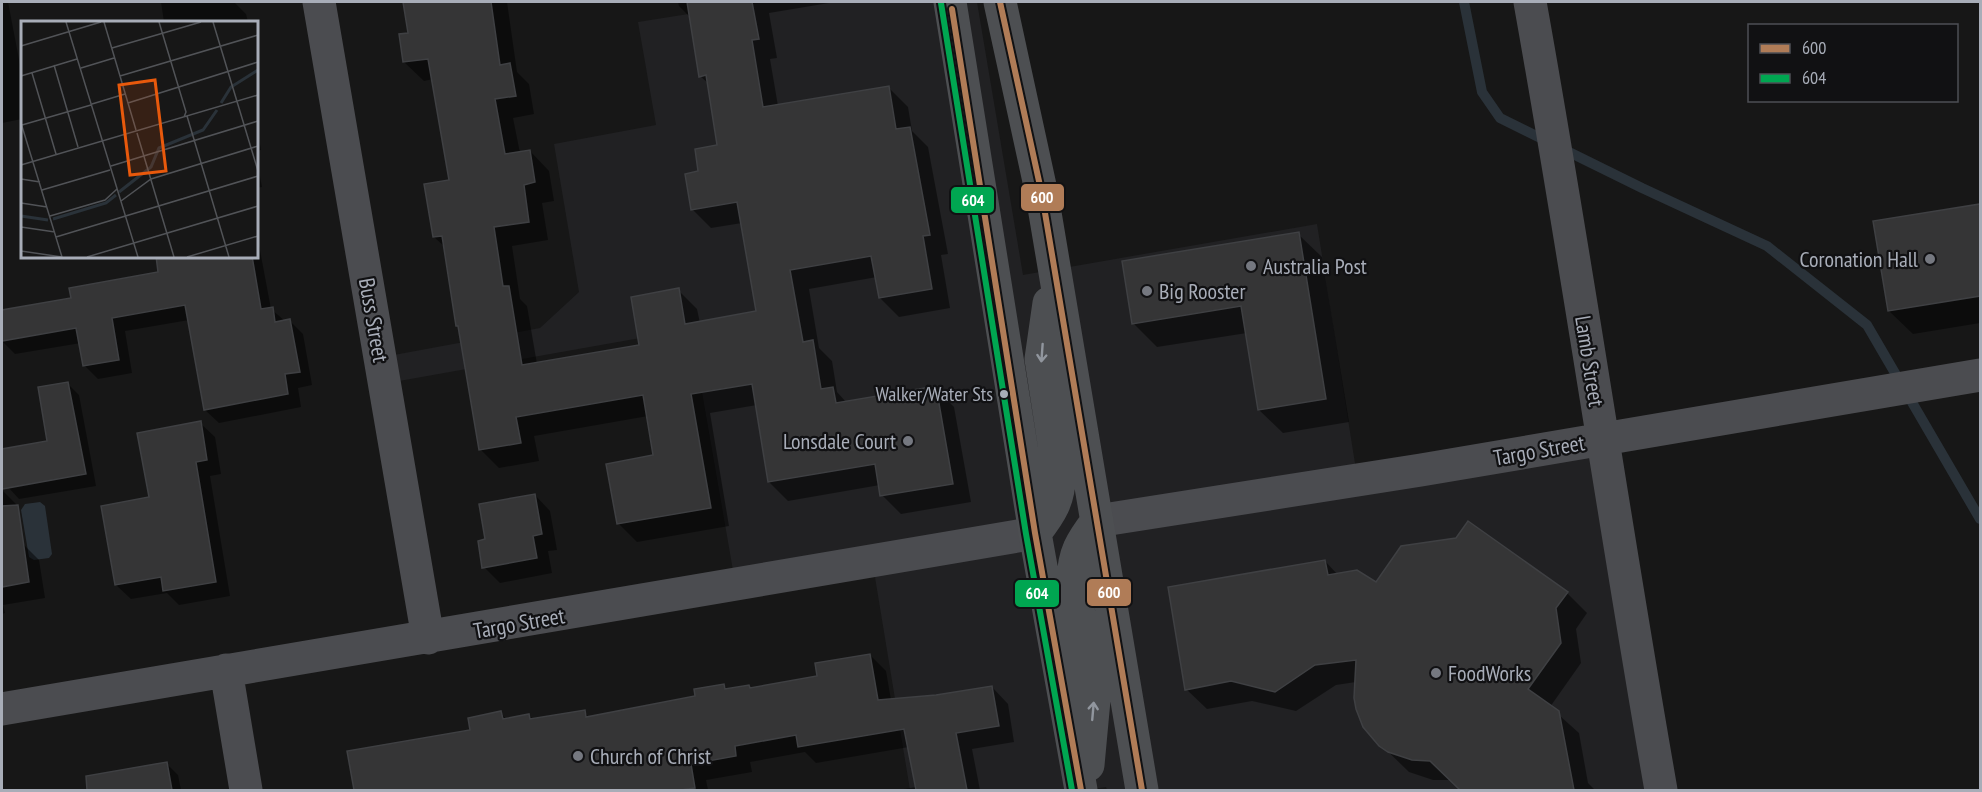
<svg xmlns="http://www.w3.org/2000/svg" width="1982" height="792" font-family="'PT Sans Narrow',sans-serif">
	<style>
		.built { fill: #212123 }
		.water { fill: #2a3239 }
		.shadow { fill: #0007 }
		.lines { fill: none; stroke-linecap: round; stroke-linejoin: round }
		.stream { stroke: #2a3239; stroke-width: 10 }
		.building { fill: #353536; stroke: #3f4043; stroke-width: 1.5 }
		.minor { stroke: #4b4c50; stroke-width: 33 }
		.major { stroke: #4d4f52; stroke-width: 33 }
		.bus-1-casing { stroke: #111113; stroke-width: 10 }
		.bus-2-casing { stroke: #111113; stroke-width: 10 }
		.bus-1 { stroke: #b07c57; stroke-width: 6 }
		.bus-2 { stroke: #00a651; stroke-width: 6 }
		.oneway { stroke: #91969e }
		.poi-dot { fill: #757880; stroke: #111113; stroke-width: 2 }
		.bus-dot { fill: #a8adb8; stroke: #111113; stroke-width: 2 }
		.labels { text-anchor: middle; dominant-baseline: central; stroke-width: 4.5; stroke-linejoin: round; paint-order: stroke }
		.bus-label { font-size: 20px; fill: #a8adb8; stroke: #111113; text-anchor: end }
		.poi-label { font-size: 22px; fill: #a8adb8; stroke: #111113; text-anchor: start }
		.street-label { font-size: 22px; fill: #a8adb8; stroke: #111113 }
		.inset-river { fill: none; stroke: #2a3239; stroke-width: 3 }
		.inset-road { fill: none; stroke: #515357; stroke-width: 1.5 }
		.view { fill: #e8590c; fill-opacity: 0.15; stroke: #e8590c; stroke-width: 3 }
		.inset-edge { fill: none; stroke: #a8adb8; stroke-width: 3 }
		.line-badge { stroke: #111113; stroke-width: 2 }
		.badge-label { font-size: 16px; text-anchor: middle; font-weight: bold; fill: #fff }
	</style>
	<rect width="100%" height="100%" fill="#171717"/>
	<!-- built -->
	<path class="built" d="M764 2H977L1023 275 1317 224 1357 476 1606 435 1666 790H1107L1106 787 1088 790H910L872 559 735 582 691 329 388 383 383 357 540 328 579 292 554 144 656 125 638 22Z"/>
	<!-- water -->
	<path class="water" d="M40 502 45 506 52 554 49 558 34 560 29 557 21 510 25 504Z"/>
	<!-- shadow -->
	<path class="shadow" d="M2 2H8L22 75V119L2 123Z
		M161 2H234L246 14 248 22H164Z
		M405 2H507L517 72 529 84 534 114 513 118 520 153 530 151 549 171 554 201 542 203 548 240 512 246 520 299 527 306 537 364 641 346 678 290 697 309 700 323 758 312 742 223 711 228 692 209 699 172 719 146 709 84 700 76 691 18 679 6 678 2H835L769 13 777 58 770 59 778 106 889 88 908 107 912 131 928 147 948 254 941 255 950 308 899 317 880 298 877 277 809 289 819 348 832 361 837 392 847 403 935 388 954 407 971 502 901 514 882 495 880 485 788 501 769 482 757 405 710 413 729 526 637 542 618 523 655 456 648 416 534 436 539 461 499 468 480 449 446 248 434 237 451 181 433 79 424 81 404 62 410 34Z
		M256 120 261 150 256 151Z
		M256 156 262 187 256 188Z
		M1980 205V323L1913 334 1889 311 1875 223Z
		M256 229 271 309 285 321H290L303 334 312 385 298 388 301 407 219 423 205 410 189 320 125 331 132 373 98 379 85 366 81 343 15 354 2 341V312L72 299 160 273 157 256H256Z
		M1298 234 1322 257 1349 422 1283 433 1259 410 1247 333 1157 347 1134 324Z
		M68 384 79 395 96 486 19 499 8 487 2 447V450L49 442Z
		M200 423 215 437 221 474 210 476 230 596 179 605 167 593 131 599 116 585 151 499Z
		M2 490 16 504 22 543 39 560 45 598 3 605 5 613 2 614Z
		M535 495 550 511 557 550 548 551 552 573 500 583 484 567 487 540Z
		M1325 561 1338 575 1376 584 1567 593 1587 613 1576 629 1581 663 1550 707 1579 733 1588 783 1595 790H1461L1451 780H1433L1409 772 1372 736 1356 682 1336 685 1296 711 1252 701 1207 709 1186 689Z
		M870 655 886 671 891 700 937 696 992 687 1008 704 1014 742 972 749 980 790H897L917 787 909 747 816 763 805 752 750 762 752 772 706 780 708 790H355L349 752 472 732 501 713 507 720 529 715 534 720 584 712 590 718 697 697 724 685 728 690 749 686 751 689 819 678Z
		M166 763 178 775 181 790H117L114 773Z"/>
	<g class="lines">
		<!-- stream -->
		<path class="stream" d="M1464 2 1482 92 1500 118 1642 188 1767 246 1867 325 1980 519"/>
	</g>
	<!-- building -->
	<path class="building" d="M403 2H491L500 65 510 63 516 96 495 99 505 154 530 150 535 182 524 185 529 222 494 227 503 286H509L522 365 639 345 631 297 679 288 685 324 756 311 737 202 691 210 685 174 698 171 695 149 717 145 706 75 699 77 687 2H752L759 39 752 40 763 107 889 86 896 129 910 127 930 235 923 236 932 289 879 298 871 256 790 270 803 342 813 340 821 389 833 387 836 403 936 386 953 484 880 496 875 464 768 482 752 384 691 394 711 508 617 524 606 464 653 455 643 395 516 417 521 443 479 450 458 326H456L442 236 433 237 424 184 449 180 428 59 403 62 399 34 408 33Z
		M1980 204V296L1888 311 1873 221Z
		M1299 232 1326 399 1258 410 1241 306 1132 324 1122 261Z
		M156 256H252L261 309 273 307 275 322 290 319 300 372 285 374 288 394 204 410 185 305 112 318 119 360 83 366 76 328 2 341V310L71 298 69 288 158 272Z
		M68 382 86 474 2 489V449L47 441 38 387Z
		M201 421 207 460 196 462 216 582 163 591 161 577 115 585 101 506 149 497 137 433Z
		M535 494 542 534 533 536 537 558 482 568 478 541 485 539 479 504Z
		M18 505 29 582 2 587V506Z
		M1468 521 1568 592 1556 608 1561 643 1528 689 1559 711 1574 790H1460L1430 761 1412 760 1388 752 1379 746 1363 727 1356 709 1354 698 1356 660 1315 665 1275 692 1231 681 1185 690 1168 587 1325 560 1328 575 1357 570 1376 582 1401 546 1456 538Z
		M870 654 878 700 936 695 992 686 999 726 956 733 967 790H916L904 729 798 747 796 735 735 746 736 756 691 764 695 788 680 790H354L347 751 470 730 468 718 501 711 503 719 529 714 530 719 585 710 586 717 695 696 694 689 724 684 725 689 749 685 750 688 817 676 815 663Z
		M167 762 172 790H87L86 776Z"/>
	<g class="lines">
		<!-- minor -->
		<path class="minor" d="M319 2 428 638
			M1530 2C1577 264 1615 528 1661 790
			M1097 521 1421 470 1980 375
			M226 670 246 790
			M2 709 1035 533"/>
		<!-- major -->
		<path class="major" d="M950 2 1035 533 1081 790
			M1000 2 1042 195 1142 790
			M1035 533C1050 514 1060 499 1059 475L1041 359 1049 303
			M1088 765 1094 700 1073 580C1074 553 1081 542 1097 521"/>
		<defs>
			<path id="bus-1" d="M1000 2 1042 195 1142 790
				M952 9 1035 533 1081 790"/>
			<path id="bus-2" d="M941 3 1026 534 1072 790"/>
		</defs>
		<!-- bus-1 casing -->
		<use href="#bus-1" class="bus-1-casing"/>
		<!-- bus-2 casing -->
		<use href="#bus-2" class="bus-2-casing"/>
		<!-- bus-1 -->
		<use href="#bus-1" class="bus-1"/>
		<!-- bus-2 -->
		<use href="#bus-2" class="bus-2"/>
	</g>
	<!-- one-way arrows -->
	<defs><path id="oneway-shaft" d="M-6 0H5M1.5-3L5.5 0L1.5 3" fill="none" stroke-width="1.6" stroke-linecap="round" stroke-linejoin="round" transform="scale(1.5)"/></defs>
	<g class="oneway">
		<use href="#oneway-shaft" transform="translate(1042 353) rotate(94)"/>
		<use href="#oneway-shaft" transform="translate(1093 711) rotate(-85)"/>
	</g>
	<!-- markers -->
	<g class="poi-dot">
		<circle cx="1930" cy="259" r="6"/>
		<circle cx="1251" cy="266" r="6"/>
		<circle cx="1147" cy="291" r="6"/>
		<circle cx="908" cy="441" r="6"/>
		<circle cx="1436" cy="673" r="6"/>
		<circle cx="578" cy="756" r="6"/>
	</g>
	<circle class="bus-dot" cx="1004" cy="394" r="5"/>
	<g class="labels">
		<!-- bus labels -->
		<g class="bus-label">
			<text x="993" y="394">Walker/Water Sts</text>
		</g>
		<!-- poi labels -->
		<g class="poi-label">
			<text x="1918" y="259" text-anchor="end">Coronation Hall</text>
			<text x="1263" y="266">Australia Post</text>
			<text x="1159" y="291">Big Rooster</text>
			<text x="896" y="441" text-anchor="end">Lonsdale Court</text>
			<text x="1448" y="673">FoodWorks</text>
			<text x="590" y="756">Church of Christ</text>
		</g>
		<!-- street labels -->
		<g class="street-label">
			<text transform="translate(374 320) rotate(80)">Buss Street</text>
			<text transform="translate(1590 361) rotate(81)">Lamb Street</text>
			<text transform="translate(1539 450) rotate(-10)">Targo Street</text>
			<text transform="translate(519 623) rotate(-10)">Targo Street</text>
		</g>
	</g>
	<!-- overview -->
	<g transform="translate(21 21)">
		<rect width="237" height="237" fill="#171717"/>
		<path class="inset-river" d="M200 82 210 66 237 49M98 171 130 146 138 127 182 109 196 89M0 195 27 199M32 198 85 182 95 174"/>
		<path class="inset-road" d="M45 1 117 236M83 1 115 109M138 1 165 91 163 96M192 1 237 150M0 25 80 1M91 27 180 1M33 44 57 126M60 47 93 37M11 52 35 133M0 55 56 38M99 55 237 14M107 82 237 41M71 83 104 73M166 95 208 236M0 102 41 236M1 104 70 84M116 112 153 236M0 144 237 74M90 145 237 100M0 158 19 161M21 169 89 149M100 180 130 158 237 125M0 182 26 186M29 195 84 179 96 168M0 206 34 211M35 216 237 155M0 230 41 236M66 236 237 185M166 236 237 215"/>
		<path class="view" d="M134 59 145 150 109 154 98 64Z"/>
		<rect width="237" height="237" class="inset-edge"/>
	</g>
	<g class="line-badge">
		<rect x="1020" y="183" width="45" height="29" rx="6" fill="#b07c57"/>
		<rect x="950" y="186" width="45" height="28" rx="6" fill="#00a651"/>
		<rect x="1086" y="578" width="46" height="29" rx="6" fill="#b07c57"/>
		<rect x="1014" y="579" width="46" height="29" rx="6" fill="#00a651"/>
	</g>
	<g class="badge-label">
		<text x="1042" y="203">600</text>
		<text x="973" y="206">604</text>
		<text x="1109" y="598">600</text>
		<text x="1037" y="599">604</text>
	</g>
	<!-- border -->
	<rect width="1982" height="792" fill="none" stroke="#a8adb8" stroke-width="6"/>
	<!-- legend -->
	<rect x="1748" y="24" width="210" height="78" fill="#111113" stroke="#4d4f55" stroke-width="1.5"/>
	<rect x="1760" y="44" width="30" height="9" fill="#b07c57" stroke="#4d4f55" stroke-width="1.5"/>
	<text x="1802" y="54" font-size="18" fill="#a8adb8">600</text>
	<rect x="1760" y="74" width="30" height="9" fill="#00a651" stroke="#4d4f55" stroke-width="1.5"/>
	<text x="1802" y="84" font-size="18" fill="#a8adb8">604</text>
</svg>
